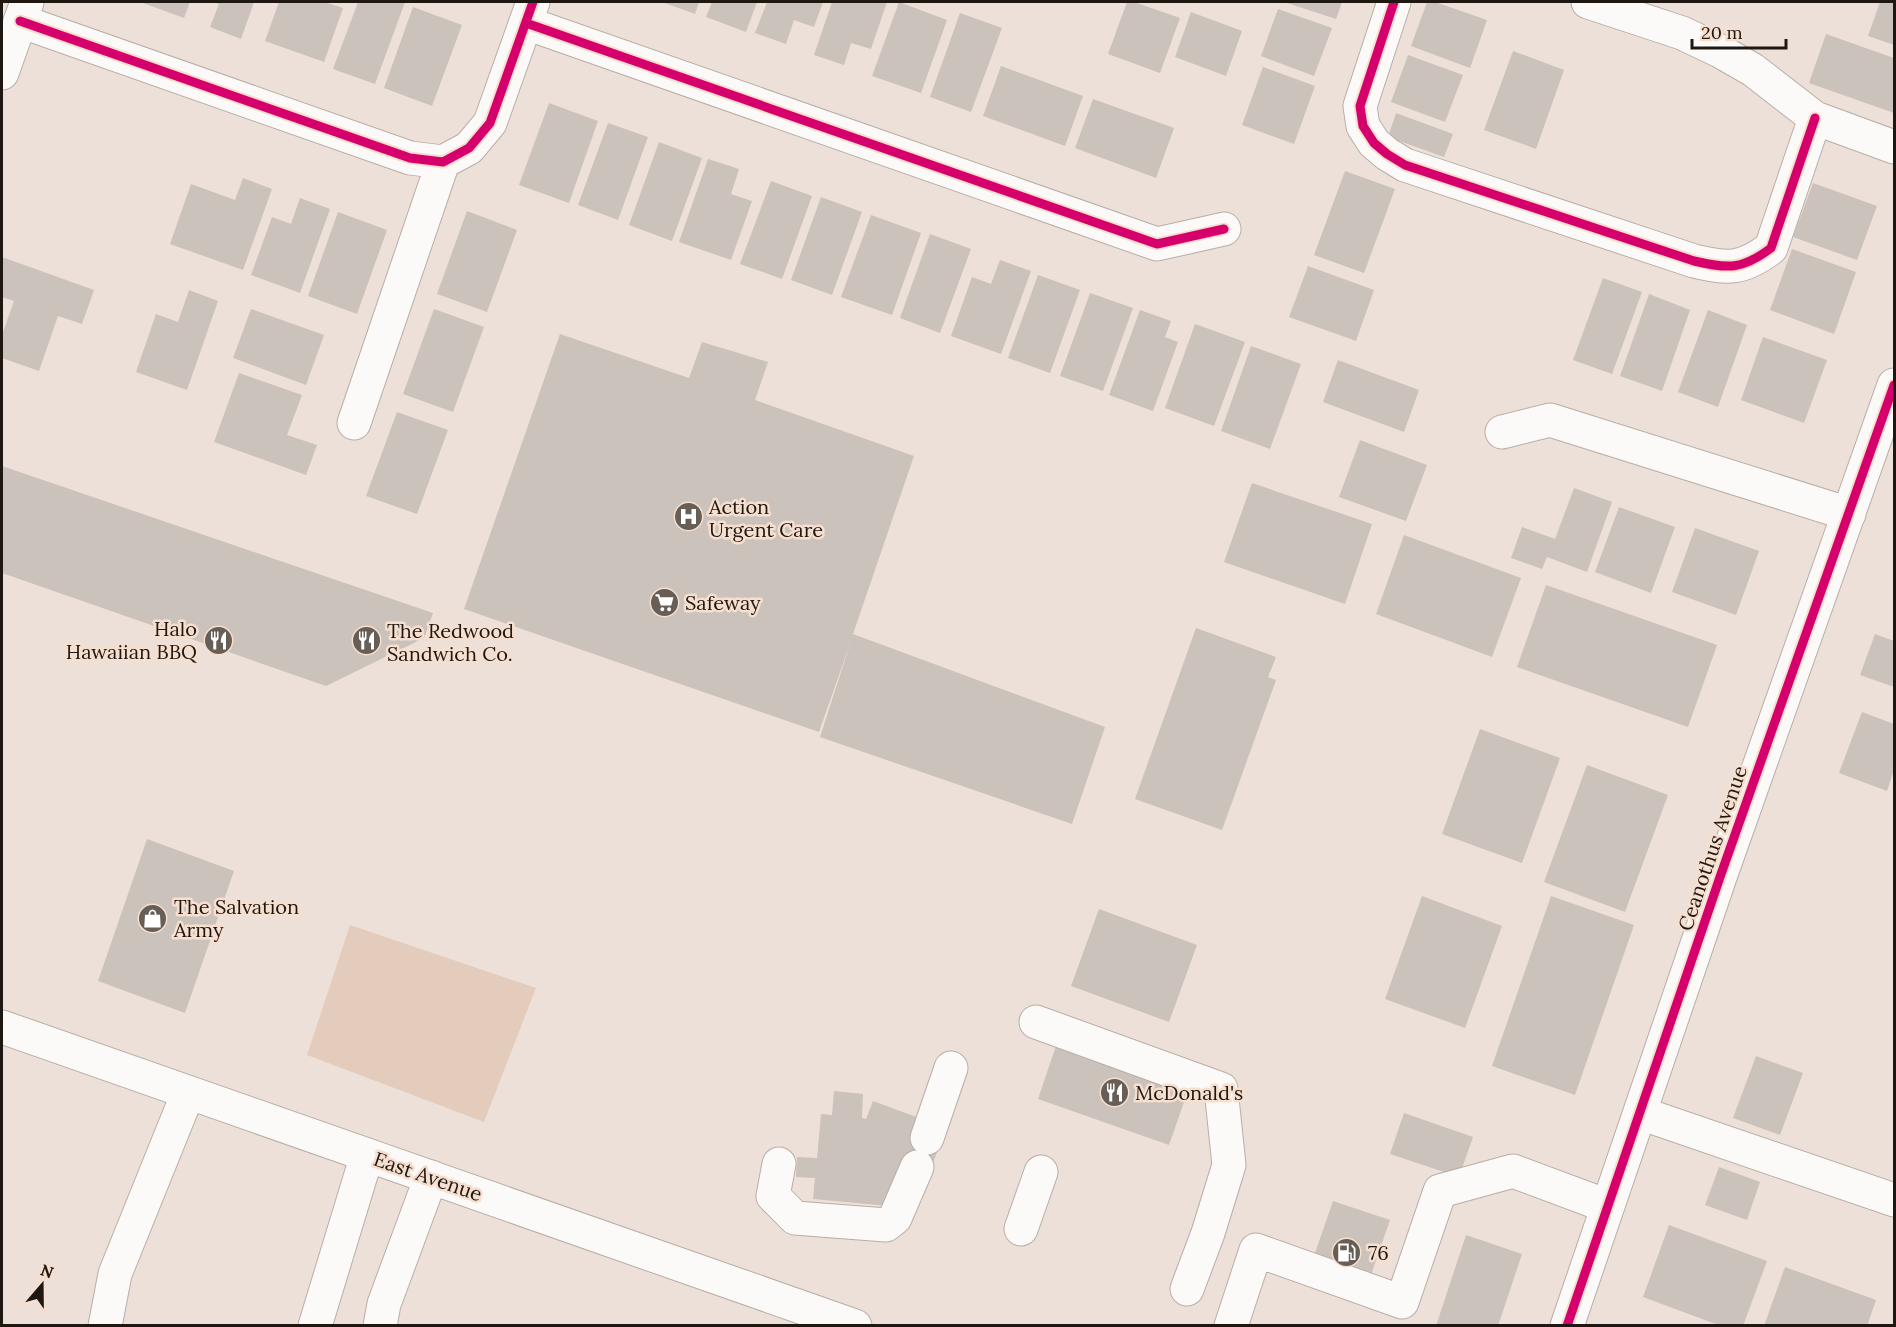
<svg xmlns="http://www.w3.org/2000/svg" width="1896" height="1327" font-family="Lora,serif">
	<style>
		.green { fill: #e4ccbc }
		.building { fill: #cbc2bb }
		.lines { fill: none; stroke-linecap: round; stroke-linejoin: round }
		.minor-casing { stroke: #b8aea7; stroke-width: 35 }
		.major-casing { stroke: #b8aea7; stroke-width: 35 }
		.minor { stroke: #fcfaf9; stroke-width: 33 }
		.major { stroke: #fcfaf9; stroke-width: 33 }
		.cycleway-casing { stroke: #f6dfcf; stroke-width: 13 }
		.cycleway { stroke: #d6006c; stroke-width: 9 }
		.labels { text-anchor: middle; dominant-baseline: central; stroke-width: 5; stroke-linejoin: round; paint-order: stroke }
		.poi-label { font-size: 20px; fill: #1f1812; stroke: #f6dfcf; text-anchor: start }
		.street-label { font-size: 20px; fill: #1f1812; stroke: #f6dfcf }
	</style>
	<rect width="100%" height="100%" fill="#ede0d8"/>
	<!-- green -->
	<path class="green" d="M350 925 536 988 484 1122 307 1055Z"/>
	<!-- building -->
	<path class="building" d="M140 2H190L184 18Z
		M213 2H254L241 39 210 27 219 4Z
		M279 2H324L343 8 324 62 265 41Z
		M358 2H405L375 84 333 69Z
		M662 2H699L695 14Z
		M712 2H757L746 32 706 17Z
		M767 2H823L814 27 794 20 786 44 755 33Z
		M832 2H887L871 49 851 43 844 65 814 55Z
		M899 2 947 20 921 93 872 76Z
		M1127 2H1134L1180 18 1160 73 1108 54Z
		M1284 2H1342L1336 19Z
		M1427 2H1435L1487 20 1470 68 1411 46Z
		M1880 2H1894V45L1868 36Z
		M413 7 462 25 432 106 384 88Z
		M1278 9 1332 28 1314 76 1261 56Z
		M1191 12 1242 31 1226 76 1175 57Z
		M960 13 1002 28 971 112 930 97Z
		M1826 34 1894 58V113L1809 83Z
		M1513 51 1564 70 1536 149 1484 130Z
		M1408 55 1463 75 1445 122 1391 102Z
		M1001 66 1083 96 1065 146 983 116Z
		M1263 67 1315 86 1294 144 1242 125Z
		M1093 99 1174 128 1156 178 1075 148Z
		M549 103 598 121 569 203 519 185Z
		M1396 113 1453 134 1444 157 1388 137Z
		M608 123 648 137 618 220 578 205Z
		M659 142 702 158 672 241 629 225Z
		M708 159 739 169 731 194 752 201 731 260 679 242Z
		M1345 171 1395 189 1364 273 1314 255Z
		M243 178 272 189 243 270 170 244 191 184 235 200Z
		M771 181 812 196 782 279 740 264Z
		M1813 183 1877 206 1857 260 1793 237Z
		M821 197 862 212 832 295 791 280Z
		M300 198 330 209 300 293 251 275 272 217 291 224Z
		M467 211 517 230 487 312 437 294Z
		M338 212 387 230 357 314 308 296Z
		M871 215 921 233 892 315 841 297Z
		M930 234 971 249 940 333 900 318Z
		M1792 249 1856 272 1834 334 1770 310Z
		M2 257 94 290 82 324 58 316 39 371 2 358V335L14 301 2 297Z
		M1000 260 1031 271 1001 354 951 336 972 277 991 284Z
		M1308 266 1374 290 1356 341 1289 317Z
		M1038 275 1080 290 1050 373 1008 358Z
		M1603 278 1642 292 1612 374 1573 360Z
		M189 290 218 301 187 390 136 372 156 314 178 322Z
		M1090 293 1133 308 1103 391 1060 376Z
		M1649 294 1690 310 1662 391 1620 376Z
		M251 309 324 335 306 385 233 358Z
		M434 309 484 327 453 412 403 394Z
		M1140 310 1171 321 1165 337 1178 342 1153 411 1109 395Z
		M1708 310 1747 325 1718 407 1678 392Z
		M1195 324 1245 342 1214 426 1165 408Z
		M560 334 689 378 702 342 768 362 755 400 914 456 853 634 1105 727 1072 824 820 737 851 641 819 732 464 609Z
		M1763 337 1827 360 1804 423 1741 400Z
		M1251 346 1301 364 1270 449 1221 431Z
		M1338 360 1419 390 1404 432 1323 402Z
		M239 373 302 395 287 435 317 445 306 475 214 442Z
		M397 412 448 430 417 514 366 496Z
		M1360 440 1427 465 1406 521 1339 497Z
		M2 466 433 613 424 638 326 686 2 573Z
		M1252 483 1372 524 1345 604 1224 562Z
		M1574 488 1612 502 1587 572 1547 557 1542 569 1511 558 1522 527 1555 539Z
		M1619 507 1675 527 1651 593 1595 572Z
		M1695 528 1759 551 1736 615 1672 592Z
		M1404 535 1521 578 1492 657 1376 614Z
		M1546 585 1717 645 1688 727 1517 667Z
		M1196 628 1276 657 1268 677 1276 680 1222 830 1135 799Z
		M1875 634 1894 641V687L1860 675Z
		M1862 712 1894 724V770L1887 791 1839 773Z
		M1480 729 1560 758 1522 863 1442 834Z
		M1587 765 1668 795 1625 912 1544 882Z
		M147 839 234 871 185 1013 98 981Z
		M1422 896 1502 926 1465 1028 1385 999Z
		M1551 896 1634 925 1575 1095 1492 1066Z
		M1099 909 1197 945 1169 1022 1071 986Z
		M1058 1040 1190 1085 1169 1145 1038 1099Z
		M1756 1056 1803 1073 1780 1135 1733 1118Z
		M834 1091 863 1094 862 1118 866 1119 873 1101 919 1118 940 1143 930 1172 889 1206 813 1199 815 1178 796 1177 797 1157 817 1158 821 1114 832 1115Z
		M1404 1113 1473 1137 1459 1177 1390 1154Z
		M1719 1167 1760 1182 1747 1220 1705 1205Z
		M1333 1201 1390 1220 1362 1301 1305 1282Z
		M1669 1225 1767 1261 1743 1326H1721L1643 1297Z
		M1466 1235 1522 1254 1498 1326H1436Z
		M1785 1267 1876 1300 1867 1326H1764Z"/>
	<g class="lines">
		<defs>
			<path id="minor" d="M1394 2 1360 106 1363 126 1374 143 1387 154 1405 165 1694 261C1728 269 1742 270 1771 248L1815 118
				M1588 2 1682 33 1720 51 1753 70 1815 118 1894 147
				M20 21 410 158 443 162 469 148 490 123 533 2
				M526 23 1157 244 1224 229
				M2 73 27 2
				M354 423 443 162
				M1502 432 1550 420 1849 514
				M1036 1022 1221 1089 1229 1165 1208 1233 1187 1289
				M1640 1113 1894 1200
				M927 1138 951 1068
				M779 1164 773 1196 795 1218 886 1225 895 1218 917 1167
				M1021 1229 1041 1172
				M105 1326 115 1274 188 1093
				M315 1326 367 1155
				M380 1326 384 1304 431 1177
				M1231 1326 1256 1250 1402 1302 1440 1191 1513 1171 1607 1206
				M1567 1326 1720 877 1894 385"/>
			<path id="major" d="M2 1027 855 1326"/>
		</defs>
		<!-- minor casing -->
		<use href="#minor" class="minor-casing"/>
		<!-- major casing -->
		<use href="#major" class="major-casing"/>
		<!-- minor -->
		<use href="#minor" class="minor"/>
		<!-- major -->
		<use href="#major" class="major"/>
		<defs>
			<path id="cycleway" d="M1394 2 1360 106 1363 126 1374 143 1387 154 1405 165 1694 261C1728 269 1742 270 1771 248L1815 118
				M20 21 410 158 443 162 469 148 490 123 533 2
				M526 23 1157 244 1224 229
				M1567 1326 1720 877 1894 385"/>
		</defs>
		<!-- cycleway casing -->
		<use href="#cycleway" class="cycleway-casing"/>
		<!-- cycleway -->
		<use href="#cycleway" class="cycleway"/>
	</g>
	<!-- icons -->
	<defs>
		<symbol id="hospital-disc" viewBox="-11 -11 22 22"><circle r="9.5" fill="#675e57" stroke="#f6dfcf"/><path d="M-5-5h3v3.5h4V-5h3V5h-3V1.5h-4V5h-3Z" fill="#fff"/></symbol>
		<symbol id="supermarket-disc" viewBox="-11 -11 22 22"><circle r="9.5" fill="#675e57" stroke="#f6dfcf"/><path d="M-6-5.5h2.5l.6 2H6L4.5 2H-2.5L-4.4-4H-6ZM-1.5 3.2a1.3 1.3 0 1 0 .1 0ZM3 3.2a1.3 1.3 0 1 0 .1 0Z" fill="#fff"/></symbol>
		<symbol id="restaurant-disc" viewBox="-11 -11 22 22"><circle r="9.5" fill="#675e57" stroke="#f6dfcf"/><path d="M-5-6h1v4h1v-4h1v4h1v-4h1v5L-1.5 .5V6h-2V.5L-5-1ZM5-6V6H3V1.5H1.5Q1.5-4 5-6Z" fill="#fff"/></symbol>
		<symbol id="shop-disc" viewBox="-11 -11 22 22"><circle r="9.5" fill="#675e57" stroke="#f6dfcf"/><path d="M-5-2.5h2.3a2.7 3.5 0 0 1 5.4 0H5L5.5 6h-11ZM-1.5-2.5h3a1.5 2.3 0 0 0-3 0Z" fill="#fff"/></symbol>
		<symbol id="fuel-disc" viewBox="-11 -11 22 22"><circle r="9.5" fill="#675e57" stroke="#f6dfcf"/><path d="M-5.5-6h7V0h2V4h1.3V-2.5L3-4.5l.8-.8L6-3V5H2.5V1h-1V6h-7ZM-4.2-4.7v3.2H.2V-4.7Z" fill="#fff"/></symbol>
	</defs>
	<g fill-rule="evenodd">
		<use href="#hospital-disc" x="672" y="500" width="33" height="33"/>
		<use href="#supermarket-disc" x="648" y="586" width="33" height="33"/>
		<use href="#restaurant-disc" x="202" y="624" width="33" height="33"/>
		<use href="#restaurant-disc" x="350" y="624" width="33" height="33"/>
		<use href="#shop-disc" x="136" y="902" width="33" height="33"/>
		<use href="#restaurant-disc" x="1098" y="1076" width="33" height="33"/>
		<use href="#fuel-disc" x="1330" y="1236" width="33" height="33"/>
	</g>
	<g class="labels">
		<!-- poi labels -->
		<g class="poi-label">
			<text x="709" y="506">Action<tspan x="709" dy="23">Urgent Care</tspan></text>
			<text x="685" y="602">Safeway</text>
			<text x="197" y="628" text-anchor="end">Halo<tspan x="197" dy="23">Hawaiian BBQ</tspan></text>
			<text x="387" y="630">The Redwood<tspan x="387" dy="23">Sandwich Co.</tspan></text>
			<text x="174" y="906">The Salvation<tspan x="174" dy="23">Army</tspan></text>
			<text x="1135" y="1092">McDonald's</text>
			<text x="1368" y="1252">76</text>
		</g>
		<!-- street labels -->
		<g class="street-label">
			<text transform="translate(1712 848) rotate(-71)">Ceanothus Avenue</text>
			<text transform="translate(428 1176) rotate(19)">East Avenue</text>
		</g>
	</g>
	<!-- border -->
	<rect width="1896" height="1327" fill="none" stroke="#1f1812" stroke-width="6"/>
	<!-- north arrow -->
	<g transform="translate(42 1285) rotate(20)" stroke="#f6dfcf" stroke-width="4.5" paint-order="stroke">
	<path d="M0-4.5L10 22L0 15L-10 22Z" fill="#1f1812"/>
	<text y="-9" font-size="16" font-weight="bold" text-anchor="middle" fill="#1f1812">N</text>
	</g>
	<!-- scale -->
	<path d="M1692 39v9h94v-9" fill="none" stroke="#1f1812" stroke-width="3"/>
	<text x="1701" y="39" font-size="18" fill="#1f1812" stroke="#f6dfcf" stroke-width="4.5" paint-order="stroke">20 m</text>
</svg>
